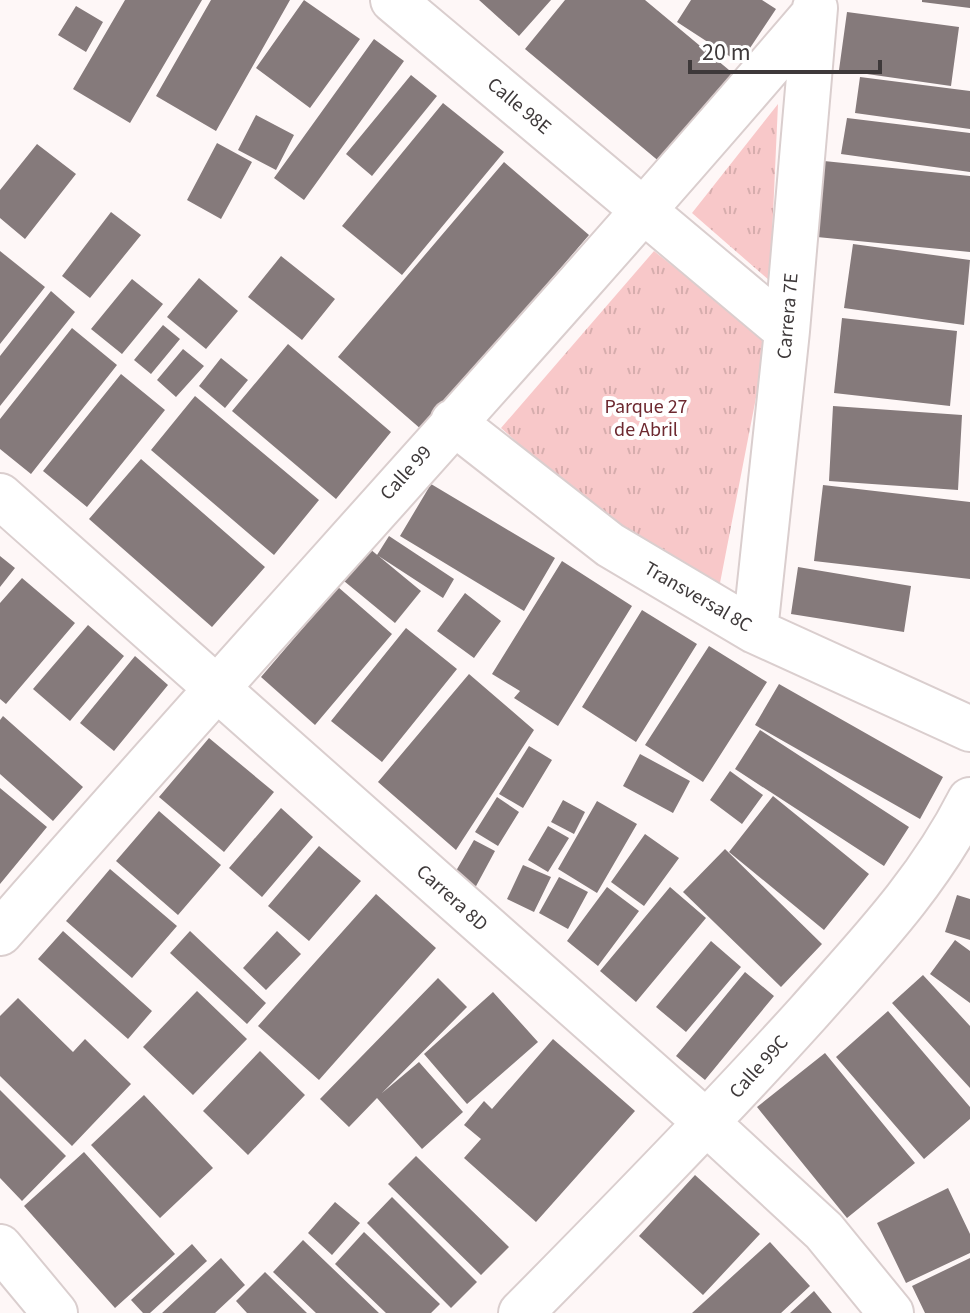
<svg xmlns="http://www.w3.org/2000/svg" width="970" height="1313" font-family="'Source Sans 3',sans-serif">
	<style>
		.park { fill: url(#park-tufts) }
		.building { fill: #857a7b }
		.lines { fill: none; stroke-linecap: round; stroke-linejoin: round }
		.minor-casing { stroke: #dacece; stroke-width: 48 }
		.minor { stroke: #fff; stroke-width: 44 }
		.labels { text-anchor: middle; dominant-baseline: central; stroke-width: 8; stroke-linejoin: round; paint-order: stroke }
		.street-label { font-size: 20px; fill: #3e393a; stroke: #fff }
		.park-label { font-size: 20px; fill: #6d2930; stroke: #fff }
	</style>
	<defs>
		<pattern id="park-tufts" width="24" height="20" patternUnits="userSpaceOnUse" patternTransform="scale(2)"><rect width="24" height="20" fill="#f8c8c9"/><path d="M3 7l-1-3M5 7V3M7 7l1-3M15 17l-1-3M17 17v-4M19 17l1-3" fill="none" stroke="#d6adad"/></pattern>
	</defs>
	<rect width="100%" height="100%" fill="#fef7f7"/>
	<!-- park -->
	<path class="park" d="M778 104 770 281 692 213Z
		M654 251 767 341 720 583 614 528 501 428Z"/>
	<!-- building -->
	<path class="building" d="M125 0H202L130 123 73 89Z
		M211 0H290L216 131 156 96Z
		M304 0 360 39 310 108 256 68Z
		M479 0H551L519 36Z
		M565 0H645L735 75 661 163 525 49Z
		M691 0H762L776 9 740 63 677 22Z
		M922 0H970V8L922 2Z
		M76 6 103 22 86 52 58 35Z
		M847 12 959 27 951 86 839 70Z
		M374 39 404 61 304 200 274 178Z
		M411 75 437 96 372 176 346 154Z
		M860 77 970 91V129L855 113Z
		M443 103 504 152 402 275 342 226Z
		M256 115 294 135 276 170 238 150Z
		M847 118 970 133V172L841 154Z
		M217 143 252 162 221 219 187 200Z
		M37 144 76 174 25 239 0 218V190Z
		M824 161 970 176V252L817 237Z
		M504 162 589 235 422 430 338 357Z
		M111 212 141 235 90 298 62 276Z
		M853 244 970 260 964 325 844 308Z
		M0 251 45 287 0 344Z
		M281 256 335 299 302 340 248 297Z
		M199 278 238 311 206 349 167 317Z
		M132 279 163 304 122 354 91 329Z
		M51 291 75 312 0 406V356Z
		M842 318 957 331 950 406 834 393Z
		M163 325 180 339 151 374 134 360Z
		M72 328 117 365 31 474 0 449V419Z
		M288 344 391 432 336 499 232 411Z
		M183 349 204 366 176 397 157 380Z
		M221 358 248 380 225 408 199 386Z
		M121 374 165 410 87 507 43 471Z
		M195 396 319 500 274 555 151 450Z
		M833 406 962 415 958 490 829 481Z
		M141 459 265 567 212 627 89 519Z
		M431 484 555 558 524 611 400 536Z
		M823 485 970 502V579L814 561Z
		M389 536 454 579 443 598 377 555Z
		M370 549 421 591 395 623 344 581Z
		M0 556 15 568 0 587Z
		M562 561 632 606 558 726 514 698 520 691 492 674Z
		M798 567 911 586 904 632 791 614Z
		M22 578 75 623 6 704 0 699V603Z
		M338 587 392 634 315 725 261 677Z
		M465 593 501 621 474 658 437 631Z
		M642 610 697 644 636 742 582 707Z
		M88 625 124 656 70 721 33 689Z
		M406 628 457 669 382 762 331 721Z
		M709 646 767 682 703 782 645 745Z
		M135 656 168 685 114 751 80 723Z
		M469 674 534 730 456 850 378 782Z
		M779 684 943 777 920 819 755 725Z
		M3 716 83 787 53 821 0 774V720Z
		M760 730 909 827 884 866 735 769Z
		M209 738 274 792 224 852 159 797Z
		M529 746 552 760 523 808 499 794Z
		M640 754 690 781 673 813 623 786Z
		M730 771 763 795 742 824 710 800Z
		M0 788 47 827 0 884Z
		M773 796 869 874 824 930 729 852Z
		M497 797 519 812 498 846 475 832Z
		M563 800 585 812 574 834 551 822Z
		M597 801 637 824 597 893 558 869Z
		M281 808 313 837 262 897 229 868Z
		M159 811 221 865 178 915 116 861Z
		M548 826 569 838 548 872 528 860Z
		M645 834 679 858 644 906 611 882Z
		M474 840 495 851 468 901 446 888Z
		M319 846 361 881 309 941 268 906Z
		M725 849 822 944 781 987 683 892Z
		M523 865 551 877 534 912 507 899Z
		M110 869 177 926 132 978 66 921Z
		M559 877 588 892 568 929 539 913Z
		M607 887 639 911 598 966 567 941Z
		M670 887 706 918 636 1002 600 971Z
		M376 894 436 948 319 1080 258 1026Z
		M957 895 970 899V940L945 932Z
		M63 931 152 1011 128 1039 38 959Z
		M190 931 266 1003 247 1024 170 953Z
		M277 931 301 954 266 990 243 968Z
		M955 940 970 951V1003L930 974Z
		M711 941 741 967 686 1032 656 1007Z
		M745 972 774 996 705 1080 676 1056Z
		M923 975 970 1026V1088L892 1003Z
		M438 978 467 1007 382 1093 419 1062 463 1112 422 1149 377 1098 349 1127 320 1099Z
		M197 991 247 1039 193 1095 143 1047Z
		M493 992 538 1042 467 1104 424 1054Z
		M18 998 73 1052 85 1039 131 1084 72 1146 0 1076V1016Z
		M888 1011 970 1107V1119L924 1159 836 1057Z
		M553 1039 635 1111 536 1222 464 1158 481 1139 464 1125 484 1101 492 1109Z
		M260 1051 305 1095 248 1155 203 1111Z
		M825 1053 915 1163 847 1218 757 1107Z
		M0 1090 66 1156 22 1201 0 1178Z
		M144 1095 213 1168 160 1218 91 1145Z
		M84 1152 175 1254 115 1308 24 1206Z
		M416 1156 509 1247 481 1275 388 1184Z
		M695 1175 760 1234 703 1295 639 1236Z
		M948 1188 970 1234V1253L906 1283 877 1223Z
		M392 1197 477 1282 451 1308 367 1223Z
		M335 1202 360 1223 332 1255 308 1233Z
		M364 1232 440 1304 431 1313H386L335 1264Z
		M303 1240 379 1313H316L273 1272Z
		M770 1242 810 1286 781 1313H692Z
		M192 1244 207 1261 150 1313H143L131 1300Z
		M221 1258 245 1285 215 1313H162Z
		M970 1258V1313H925L912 1286Z
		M265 1272 307 1313H247L236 1301Z
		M814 1291 832 1313H790Z"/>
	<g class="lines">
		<defs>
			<path id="minor" d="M393 0 787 331
				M453 422 610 545 755 631 970 729
				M0 496 708 1124 824 1231 891 1313
				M755 631 787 331 815 8
				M0 933C270 625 548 325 814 14
				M0 1247 55 1313
				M521 1313C619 1214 715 1116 808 1013 869 944 928 883 970 800"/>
		</defs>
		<!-- minor casing -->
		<use href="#minor" class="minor-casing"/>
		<!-- minor -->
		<use href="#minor" class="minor"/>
	</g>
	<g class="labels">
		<!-- street labels -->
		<g class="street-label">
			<text transform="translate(519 106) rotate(40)">Calle 98E</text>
			<text transform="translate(788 316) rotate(-85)">Carrera 7E</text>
			<text transform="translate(406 473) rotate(-48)">Calle 99</text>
			<text transform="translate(698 597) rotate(30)">Transversal 8C</text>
			<text transform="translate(452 898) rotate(42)">Carrera 8D</text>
			<text transform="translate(759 1067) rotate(-48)">Calle 99C</text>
		</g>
		<!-- park labels -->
		<g class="park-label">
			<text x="646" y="407">Parque 27<tspan x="646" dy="23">de Abril</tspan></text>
		</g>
	</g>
	<!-- scale -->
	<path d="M690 60v12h190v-12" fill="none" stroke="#3e393a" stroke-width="4"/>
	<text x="702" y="60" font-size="24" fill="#3e393a" stroke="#ffffff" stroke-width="6" paint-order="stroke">20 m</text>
</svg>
